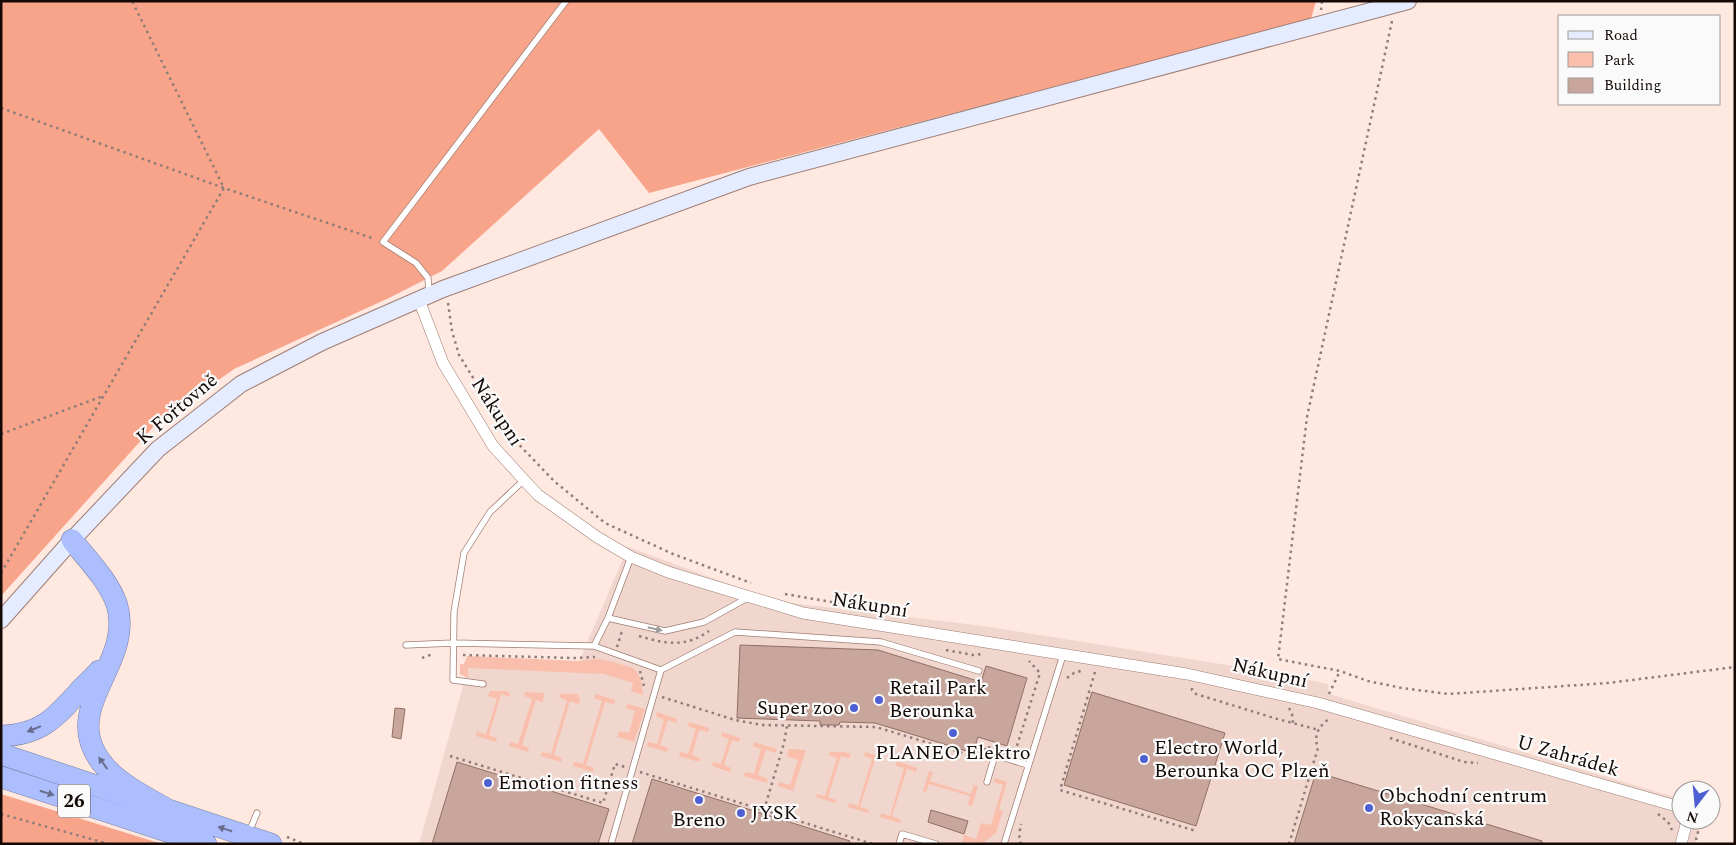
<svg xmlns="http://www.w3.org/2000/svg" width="1736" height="845" font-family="Spectral,serif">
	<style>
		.built { fill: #f1d6ce }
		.green { fill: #f9bfac }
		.forest { fill: #f8a48a }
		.building { fill: #c9a69b; stroke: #906f65 }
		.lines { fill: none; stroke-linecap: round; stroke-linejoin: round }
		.lane-casing { stroke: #9e7d73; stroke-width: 7 }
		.street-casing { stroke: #9e7d73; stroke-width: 12 }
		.secondary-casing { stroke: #9e7d73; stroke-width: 18 }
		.highway-casing { stroke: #787fa7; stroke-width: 22 }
		.path { stroke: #8f7e78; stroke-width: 2.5; stroke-dasharray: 2.5 4; stroke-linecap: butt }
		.lane { stroke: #fff; stroke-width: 5.5 }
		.street { stroke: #fff; stroke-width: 11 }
		.secondary { stroke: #e6ecff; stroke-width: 16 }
		.highway { stroke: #adbefe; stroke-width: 21 }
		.oneway { fill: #a19d9b }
		.oneway2 { fill: #696d8e }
		.poi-dot { fill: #4e5fd4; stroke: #fafafa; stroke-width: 2 }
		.labels { text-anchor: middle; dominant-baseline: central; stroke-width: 4.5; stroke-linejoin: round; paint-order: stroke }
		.shield { fill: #fafafa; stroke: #5a514f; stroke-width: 1 }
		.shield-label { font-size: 19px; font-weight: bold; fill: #150906 }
		.street-label { font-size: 20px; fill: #150906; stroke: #fafafa }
		.poi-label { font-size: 20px; fill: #150906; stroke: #fafafa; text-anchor: start }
	</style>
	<rect width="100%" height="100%" fill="#fee8e0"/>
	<!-- built -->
	<path class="built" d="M628 547 775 601 983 626 1276 673 1328 684 1329 694 1681 799V820H1698L1699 830 1695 844H419L470 661 578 664Z"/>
	<!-- green -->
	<path class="green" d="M467 656 578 661 598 659 610 661 633 668 638 673 641 681 643 695 631 691 633 683 604 674 468 668V678L460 674V664H464Z
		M490 691H507L510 694V697L501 694 489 735 497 738 496 742 476 736 477 732 486 734 497 699 488 696Z
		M525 692 544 693 543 702 536 700 522 745 529 748 528 752 509 746 510 742 518 744 532 699 524 696Z
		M560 694H578L580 699 579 704 570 701 554 755 562 758 561 762 541 756 542 752 551 754 567 701 559 697Z
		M596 694 615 700 614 704 605 702 586 765 594 768 593 772 573 766 574 762 583 764 602 701 594 698Z
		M628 704 645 709 634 742 617 737 619 731 629 733 635 711 626 708Z
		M657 712 677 719 676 723 668 720 660 745 668 748 667 752 647 746 648 742 657 744 664 720 656 716Z
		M689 722 709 728 708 732 699 730 692 755 700 758 699 762 679 756 680 752 688 754 696 729 688 726Z
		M722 732 740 738 739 742 732 740 724 765 731 768 730 772 712 766 713 762 721 764 729 739 721 736Z
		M754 742 777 749 776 753 766 750 758 775 768 779 767 783 744 776 745 772 754 774 761 749 753 746Z
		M789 749 806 750 793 791 778 786 779 782 790 785 798 760 787 756Z
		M830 752H845L851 754 849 758 841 756 828 797 836 800 835 803 816 797 817 794 825 796 837 758 829 755Z
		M865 752 885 758 883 762 875 759 860 807 869 810 868 813 848 807 849 803 858 806 872 759 864 756Z
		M897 761 917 768 916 772 907 769 892 816 901 820 900 823 880 817 881 813 890 816 904 768 896 766Z
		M929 771 933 772 930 781 971 794 974 785 978 786 972 806 968 805 970 796 929 784 926 792 923 791Z
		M995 778 1007 782 999 809 1003 811 996 833 983 843 962 842 964 835 976 839 981 823 991 825 1003 785 993 782Z"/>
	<!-- forest -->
	<path class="forest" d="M1 1H1316L1311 19 649 193 599 129 442 271 391 297 234 369 154 426 1 596Z
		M1 794 162 844H1Z"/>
	<!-- building -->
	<path class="building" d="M740 645 878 650 981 682 986 666 1027 678 1007 746 978 737 973 753 875 723 840 722 839 725H820V721L737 718Z
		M1092 692 1225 733 1196 826 1064 785Z
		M395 708 405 709 401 739 392 737Z
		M457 762 609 809 598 844H432Z
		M1316 772 1542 841V844H1294Z
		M652 779 850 841 849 844H632Z
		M931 810 968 821 964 834 928 822Z"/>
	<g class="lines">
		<defs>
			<path id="lane" d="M429 293 428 278 416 263 383 242 566 1
				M608 618 665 631 704 622 749 597
				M406 645 453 643 594 646 661 670 611 844
				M594 646 608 618 631 557
				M661 670 735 632 881 642 979 671
				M483 684 453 680 454 612 464 553 490 512 524 480
				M987 782 995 755 1028 765
				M249 832 257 813
				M899 844 902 834 936 844
				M1004 844 1063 655"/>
			<path id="street" d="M419 300 443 363 493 446 524 480 538 495 597 537 631 557 668 572 803 613 1187 674 1318 703 1676 806 1681 811
				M1681 844 1686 825 1685 820"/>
			<path id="secondary" d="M1 620 72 540 158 449 241 384 322 342 443 289 749 177 1408 1"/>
			<path id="highway" d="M72 540C87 559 109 581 117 605 135 666 53 711 107 769 124 787 150 799 170 811
				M1 736C42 735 57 716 82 688 88 682 94 677 99 671
				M1 754 271 844
				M1 777 206 844"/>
		</defs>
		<!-- lane casing -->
		<use href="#lane" class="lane-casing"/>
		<!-- street casing -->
		<use href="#street" class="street-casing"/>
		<!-- secondary casing -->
		<use href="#secondary" class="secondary-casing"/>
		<!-- highway casing -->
		<use href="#highway" class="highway-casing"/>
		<!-- path -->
		<path class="path" d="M1321 10 1322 1
			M1392 21 1307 417 1278 659 1340 671 1368 681 1402 688 1448 694 1608 683 1735 667
			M1 108 224 188 375 239
			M448 303 452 331 459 355 506 431 554 481 605 523 673 554 751 583
			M1 434 103 396
			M1 573 224 188 132 1
			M785 594 855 606 863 609
			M639 636C667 644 684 648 709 631
			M617 647 622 631
			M946 650 973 655 982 654
			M463 655 574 658 595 657
			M422 658 433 654
			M640 671 645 690
			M1095 672 1060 790 1196 831
			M1067 678 1074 673 1084 670
			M1192 688V690L1196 694 1274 718 1319 730
			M1329 694 1340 671
			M662 697 735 720 762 725 876 727 982 759 986 746 991 748
			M1289 708 1292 714 1293 723
			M1390 738 1464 762 1478 763
			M1015 752 1040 673 1029 661
			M450 756 603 803 615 764 625 767
			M640 772 873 844
			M764 810 784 743 787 726
			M1 814 109 844
			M1658 814 1668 822 1672 830
			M287 837 304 844
			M1696 840 1699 828
			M1021 844C1018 838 1020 830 1021 824
			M1289 844 1318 748C1313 735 1319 726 1329 719"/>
		<!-- lane -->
		<use href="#lane" class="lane"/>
		<!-- street -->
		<use href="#street" class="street"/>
		<!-- secondary -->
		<use href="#secondary" class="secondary"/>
		<!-- highway -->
		<use href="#highway" class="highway"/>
	</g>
	<!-- one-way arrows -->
	<defs><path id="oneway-solid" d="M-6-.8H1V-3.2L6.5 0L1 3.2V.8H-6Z" transform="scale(1.25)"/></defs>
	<use class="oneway" href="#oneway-solid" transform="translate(655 629) rotate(13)"/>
	<g class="oneway2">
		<use href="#oneway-solid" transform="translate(34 729) rotate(158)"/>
		<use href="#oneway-solid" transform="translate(103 763) rotate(-126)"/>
		<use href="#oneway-solid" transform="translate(47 793) rotate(18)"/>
		<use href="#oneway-solid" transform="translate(225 829) rotate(-162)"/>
	</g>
	<!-- markers -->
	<g class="poi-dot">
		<circle cx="879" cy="700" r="5"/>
		<circle cx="854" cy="708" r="5"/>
		<circle cx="953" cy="733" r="5"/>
		<circle cx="1144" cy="759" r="5"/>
		<circle cx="488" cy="783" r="5"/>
		<circle cx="699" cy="800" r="5"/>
		<circle cx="1369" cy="808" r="5"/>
		<circle cx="741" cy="813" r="5"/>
	</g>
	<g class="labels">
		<!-- shield labels -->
		<rect class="shield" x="58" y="784.5" width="32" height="33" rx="4"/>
		<g class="shield-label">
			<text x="74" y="801">26</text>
		</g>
		<!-- street labels -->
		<g class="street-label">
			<text transform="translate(177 409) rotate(-40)">K Fořtovně</text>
			<text transform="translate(497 412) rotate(57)">Nákupní</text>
			<text transform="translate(870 605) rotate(9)">Nákupní</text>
			<text transform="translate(1270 673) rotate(13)">Nákupní</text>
			<text transform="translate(1568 756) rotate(16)">U Zahrádek</text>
		</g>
		<!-- poi labels -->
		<g class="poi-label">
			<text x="889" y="688">Retail Park<tspan x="889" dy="23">Berounka</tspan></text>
			<text x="844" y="708" text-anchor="end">Super zoo</text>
			<text x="1154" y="748">Electro World,<tspan x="1154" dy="23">Berounka OC Plzeň</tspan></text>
			<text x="953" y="753" text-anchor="middle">PLANEO Elektro</text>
			<text x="498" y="783">Emotion fitness</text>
			<text x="1379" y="796">Obchodní centrum<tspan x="1379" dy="23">Rokycanská</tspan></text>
			<text x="751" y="813">JYSK</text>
			<text x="699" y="820" text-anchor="middle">Breno</text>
		</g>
	</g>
	<!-- border -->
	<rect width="1736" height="845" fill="none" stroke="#150906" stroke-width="5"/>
	<!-- legend -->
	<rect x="1558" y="15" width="162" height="90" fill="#fafafa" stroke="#9e9a98"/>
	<rect x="1568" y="31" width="25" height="8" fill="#e6ecff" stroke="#9e9a98"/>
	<text x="1604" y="40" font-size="15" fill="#150906">Road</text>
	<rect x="1568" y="52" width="25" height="15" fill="#f9bfac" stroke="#9e9a98"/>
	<text x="1604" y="65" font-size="15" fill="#150906">Park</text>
	<rect x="1568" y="78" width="25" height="15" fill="#c9a69b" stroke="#9e9a98"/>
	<text x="1604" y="90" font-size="15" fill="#150906">Building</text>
	<!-- north arrow -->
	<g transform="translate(1696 805) rotate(196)"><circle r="24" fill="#fafafa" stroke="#9e9a98"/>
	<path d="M0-4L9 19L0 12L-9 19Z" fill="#4e5fd4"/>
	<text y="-8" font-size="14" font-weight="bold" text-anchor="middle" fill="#150906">N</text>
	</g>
</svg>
